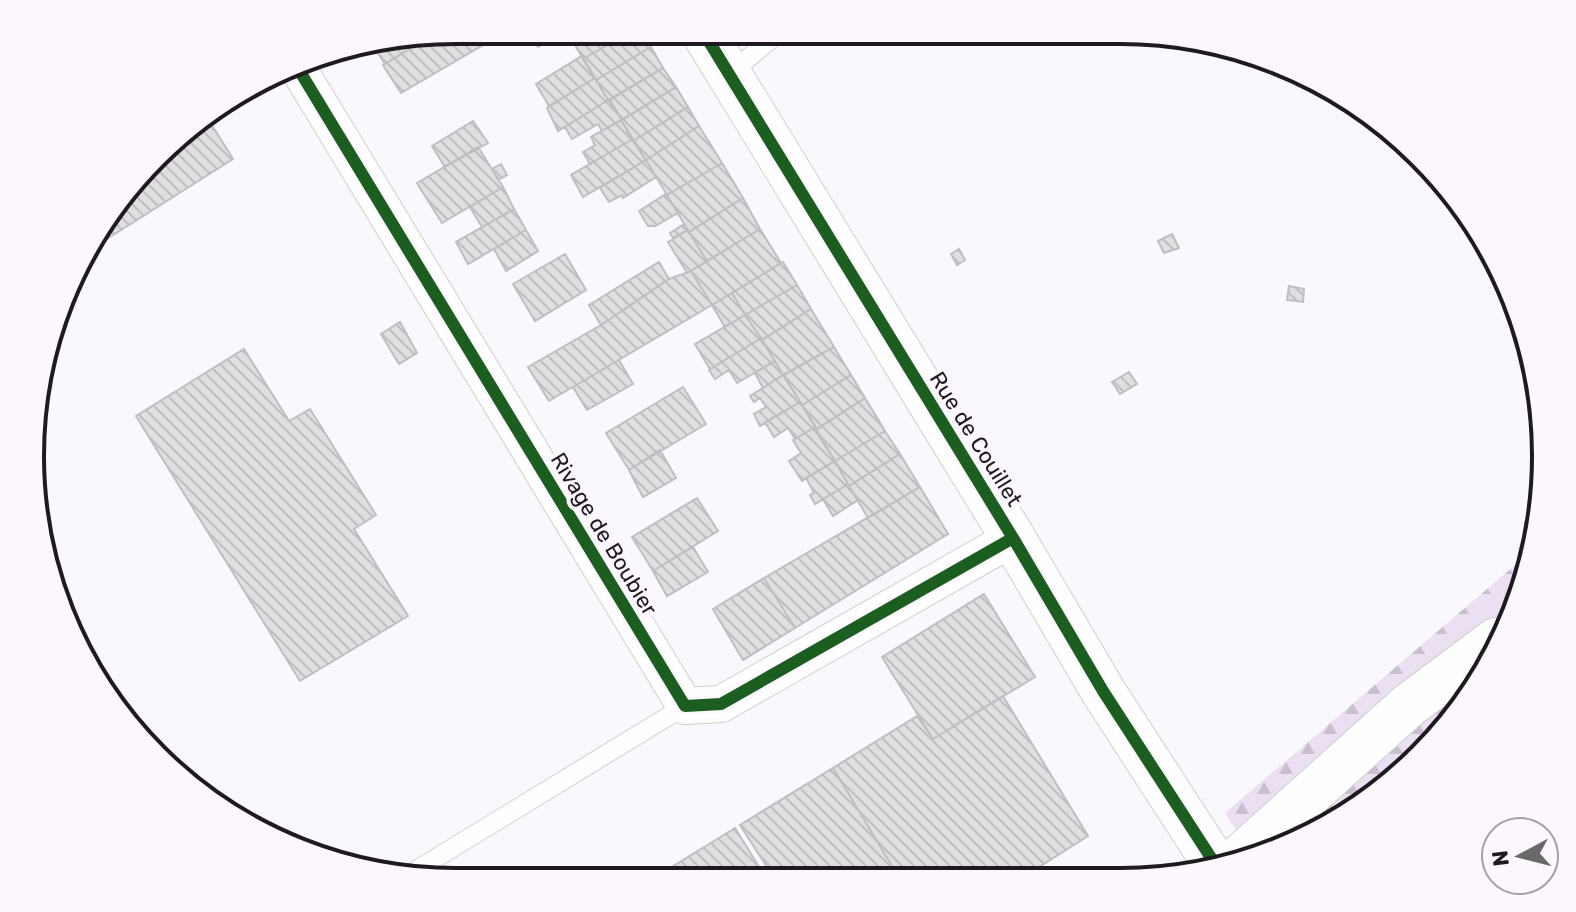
<svg xmlns="http://www.w3.org/2000/svg" width="1576" height="912" font-family="Rubik,sans-serif">
	<style>
		.forest { fill: url(#forest-firs) }
		.building { fill: url(#building-back-hatch); stroke: #c1bec3; stroke-width: 2 }
		.lines { fill: none; stroke-linecap: round; stroke-linejoin: round }
		.lane-casing { stroke: #d1ced2; stroke-width: 20 }
		.street-casing { stroke: #d1ced2; stroke-width: 38 }
		.secondary-casing { stroke: #d1ced2; stroke-width: 46 }
		.highway-casing { stroke: #d1ced2; stroke-width: 46 }
		.lane { stroke: #fefeff; stroke-width: 18 }
		.street { stroke: #fefeff; stroke-width: 36 }
		.secondary { stroke: #fefeff; stroke-width: 44 }
		.highway { stroke: #fefeff; stroke-width: 44 }
		.cycleway-casing { stroke: #fbf7fd; stroke-width: 17 }
		.cycleway { stroke: #1b5e20; stroke-width: 12 }
		.labels { text-anchor: middle; dominant-baseline: central; stroke-width: 8; stroke-linejoin: round; paint-order: stroke }
		.street-label { font-size: 22px; fill: #1e1a1f; stroke: #fbf7fd }
		.rim { fill: none; stroke: #1e1a1f; stroke-width: 4 }
	</style>
	<defs>
		<pattern id="forest-firs" width="22" height="20" patternUnits="userSpaceOnUse" patternTransform="scale(2)"><rect width="22" height="20" fill="#ebdff2"/><path d="M5 1l3.5 6h-7zM16 11l3.5 6h-7z" fill="#c9bfcf"/></pattern>
		<pattern id="building-back-hatch" width="6" height="6" patternUnits="userSpaceOnUse" patternTransform="scale(2)"><rect width="6" height="6" fill="#e1dee2"/><path d="M-1 5l2 2M0 0l6 6M5-1l2 2" fill="none" stroke="#c1bec1"/></pattern>
	</defs>
	<rect width="100%" height="100%" fill="#faf8fc"/>
	<!-- forest -->
	<path class="forest" d="M1534 549 1474 692 1421 758 1333 825 1255 860 1225 813Z"/>
	<!-- building -->
	<path class="building" d="M456 30 507 31 401 93 383 65 436 33Z
		M528 30H566V31L538 47Z
		M566 30H634L583 59Z
		M634 30H641L651 47 596 80 583 59Z
		M436 33 385 64 372 44Z
		M651 47 663 68 608 100 596 80Z
		M582 56 595 78 549 106 536 84Z
		M663 68 676 87 622 120 610 100Z
		M595 78 608 100 558 131 547 108Z
		M676 87 688 107 633 141 621 120Z
		M608 100 622 120 602 131 598 124 572 139 565 127Z
		M688 107 699 126 646 160 633 141Z
		M205 114 233 159 88 251 102 219 197 118Z
		M621 120 633 139 590 164 583 152 595 145 591 137Z
		M473 121 488 143 445 167 432 146Z
		M699 126 722 163 667 195 646 160Z
		M633 139 646 160 583 197 571 175Z
		M478 147 503 187 442 223 417 183Z
		M646 160 656 177 623 198 622 195 609 202 600 188Z
		M722 163 743 198 689 232 667 195Z
		M501 164 507 175 498 180 492 169Z
		M503 187 514 209 482 227 470 207Z
		M666 194 678 213 655 226H648L639 211Z
		M743 198 760 229 707 261 689 232Z
		M514 209 526 230 468 264 456 242Z
		M684 224 688 230 673 238 670 233Z
		M760 229 781 263 712 305 691 271Z
		M526 230 538 251 506 271 494 249Z
		M688 230 707 261 687 273 668 242Z
		M1172 234 1179 248 1164 253 1158 241Z
		M959 249 965 260 957 265 951 254Z
		M565 254 586 290 535 321 513 284Z
		M659 262 669 279 601 325 589 305Z
		M783 262 797 285 745 315 732 293Z
		M691 271 712 305 549 401 528 367 601 325 669 279Z
		M797 285 811 309 762 340 745 315Z
		M1289 286 1304 289 1303 302 1287 300Z
		M732 293 745 315 725 327 712 305Z
		M811 309 834 347 783 375 762 340Z
		M745 315 761 338 710 369 695 344Z
		M400 322 417 353 399 364 381 334Z
		M761 338 775 361 737 383 729 370 715 379 709 370Z
		M834 347 851 375 802 405 784 375Z
		M244 349 289 421 310 409 376 515 354 529 408 616 300 681 136 416Z
		M619 360 633 384 587 410 573 387Z
		M775 361 783 375 763 388 755 373Z
		M1129 372 1137 384 1120 394 1112 382Z
		M783 375 800 402 760 426 754 414 766 407 760 398 754 402 750 396Z
		M851 375 865 398 817 429 802 405Z
		M683 387 706 424 629 470 606 433Z
		M865 398 885 431 835 461 815 430Z
		M800 402 815 427 795 439 788 428 774 437 765 422Z
		M815 427 835 461 802 481 789 461 801 453 793 440Z
		M885 431 900 454 849 486 835 461Z
		M660 450 676 478 643 497 629 470Z
		M900 454 920 487 868 518 849 486Z
		M835 461 848 484 815 504 810 495 814 493 806 478Z
		M848 484 858 500 833 516 823 499Z
		M920 487 948 534 795 628 764 578Z
		M697 498 718 531 653 571 632 537Z
		M693 547 708 572 667 596 653 571Z
		M764 578 795 628 743 660 713 609Z
		M984 594 1035 677 933 739 882 657Z
		M1003 696 1088 836 1017 881H901L833 768 917 716 933 739Z
		M833 768 901 881H776L740 825Z
		M735 828 768 881H649Z"/>
	<g class="lines">
		<defs>
			<path id="lane" d="M728 75 782 30
				M405 877 685 706"/>
			<path id="street" d="M296 65 685 706 721 704 1013 538"/>
			<path id="secondary" d="M702 30 1013 538 1103 691 1217 867"/>
			<path id="highway" d="M1232 864 1409 705 1496 640"/>
		</defs>
		<!-- lane casing -->
		<use href="#lane" class="lane-casing"/>
		<!-- street casing -->
		<use href="#street" class="street-casing"/>
		<!-- secondary casing -->
		<use href="#secondary" class="secondary-casing"/>
		<!-- highway casing -->
		<use href="#highway" class="highway-casing"/>
		<!-- lane -->
		<use href="#lane" class="lane"/>
		<!-- street -->
		<use href="#street" class="street"/>
		<!-- secondary -->
		<use href="#secondary" class="secondary"/>
		<!-- highway -->
		<use href="#highway" class="highway"/>
		<defs>
			<path id="cycleway" d="M702 30 1013 538 1103 691 1217 867
				M296 65 685 706 721 704 1013 538"/>
		</defs>
		<!-- cycleway casing -->
		<use href="#cycleway" class="cycleway-casing"/>
		<!-- cycleway -->
		<use href="#cycleway" class="cycleway"/>
	</g>
	<g class="labels">
		<!-- street labels -->
		<g class="street-label">
			<text transform="translate(976 439) rotate(58)">Rue de Couillet</text>
			<text transform="translate(604 534) rotate(59)">Rivage de Boubier</text>
		</g>
	</g>
	<!-- crop -->
	<path d="M0 0H1576V912H0ZM456 44H1120A412 412 0 0 1 1532 456V456A412 412 0 0 1 1120 868H456A412 412 0 0 1 44 456V456A412 412 0 0 1 456 44Z" fill="#fbf7fd" fill-rule="evenodd"/>
	<path class="rim" d="M456 44H1120A412 412 0 0 1 1532 456V456A412 412 0 0 1 1120 868H456A412 412 0 0 1 44 456V456A412 412 0 0 1 456 44Z"/>
	<!-- north arrow -->
	<g transform="translate(1520 856) rotate(263)"><circle r="38" fill="#fbf7fd" stroke="#a39fa4" stroke-width="2"/>
	<path d="M0-6L14 30L0 20L-14 30Z" fill="#6b686c"/>
	<text y="-12" font-size="22" font-weight="bold" text-anchor="middle" fill="#1e1a1f">N</text>
	</g>
</svg>
